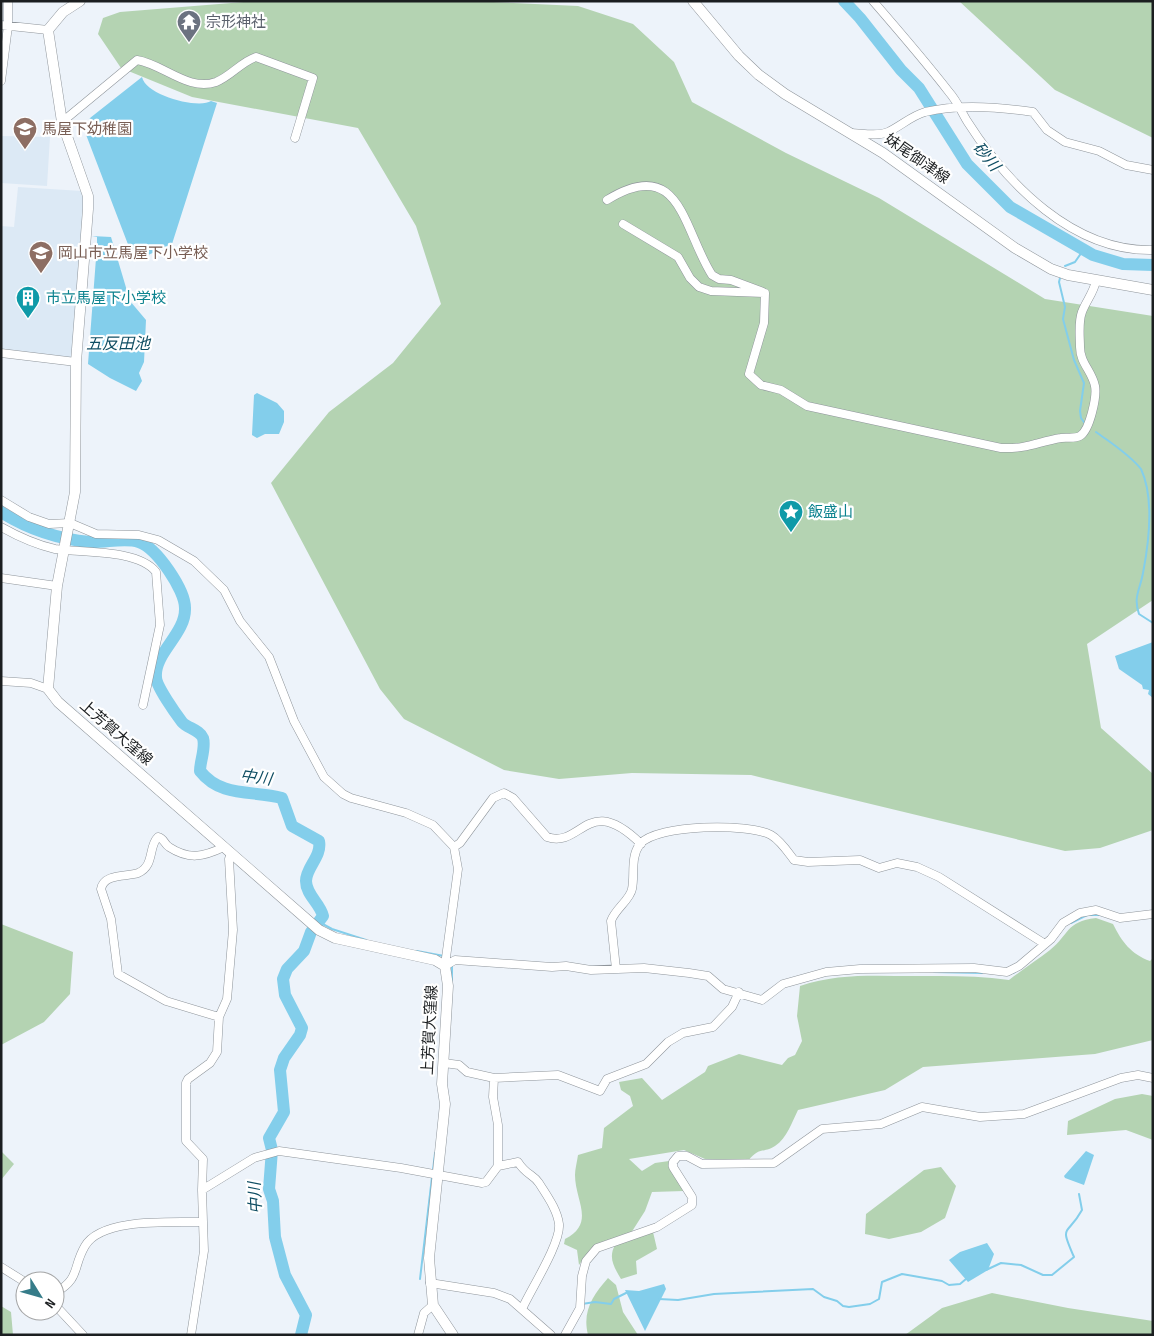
<svg xmlns="http://www.w3.org/2000/svg" width="1154" height="1336" font-family="'Sofia Sans Condensed','Noto Sans JP',sans-serif">
	<style>
		.built { fill: #dce9f5 }
		.green { fill: #b4d3b2 }
		.water { fill: #83ceeb }
		.lines { fill: none; stroke-linecap: round; stroke-linejoin: round }
		.stream { stroke: #83ceeb; stroke-width: 2 }
		.river { stroke: #83ceeb; stroke-width: 12 }
		.minor-casing { stroke: #8f959b; stroke-width: 9 }
		.major-casing { stroke: #8f959b; stroke-width: 11 }
		.minor { stroke: #fff; stroke-width: 8 }
		.major { stroke: #fff; stroke-width: 10 }
		.labels { text-anchor: middle; dominant-baseline: central; stroke-width: 4.5; stroke-linejoin: round; paint-order: stroke }
		.worship-label { font-size: 15px; fill: #5b616d; stroke: #fff; text-anchor: start }
		.education-label { font-size: 15px; fill: #785e54; stroke: #fff; text-anchor: start }
		.street-label { font-size: 15px; fill: #1b1e20; stroke: #fff }
		.culture-label { font-size: 15px; fill: #0d838f; stroke: #fff; text-anchor: start }
		.water-label { font-size: 16px; font-style: italic; fill: #104e63; stroke: #fff }
	</style>
	<rect width="100%" height="100%" fill="#edf3fa"/>
	<!-- built -->
	<path class="built" d="M1 136 50 137 47 186 1 183Z
		M18 187 82 191 84 197 72 356 70 358 1 351V226L14 227Z"/>
	<!-- green -->
	<path class="green" d="M257 1H471L578 6 633 24 674 62 692 102 786 153 879 198 1045 299 1153 316V600L1087 644 1101 728 1153 774V830L1100 848 1065 851 751 775 632 773 559 779 504 770 404 719 380 689 271 483 329 412 393 363 441 304 416 226 358 128 192 97 121 68 98 34 103 18 120 12Z
		M959 1H1153V138L1055 90Z
		M1096 918 1113 924C1122 942 1131 954 1150 961L1153 958V1040L1095 1054 923 1067 885 1090 798 1110C792 1122 787 1138 775 1146 762 1154 760 1146 748 1161L705 1159 684 1150 629 1159 642 1171 655 1163 669 1161 668 1166 684 1191 652 1192 645 1211 631 1233C603 1242 597 1239 579 1265L577 1250 564 1244 565 1239C596 1223 575 1201 575 1175 575 1169 577 1162 578 1155L602 1148 604 1128 633 1106 630 1096 621 1090 619 1082 642 1078 662 1100 705 1072 708 1066 739 1054 782 1065 788 1058 795 1055 802 1041 797 1016 800 986C837 973 875 976 913 976 945 976 977 975 1009 980 1022 970 1037 960 1050 950 1070 934 1065 922 1096 918Z
		M1 924 73 952 70 994 44 1022 1 1045Z
		M1142 1094 1153 1096V1140L1126 1130 1067 1135 1068 1121 1115 1099Z
		M1 1151 14 1164 1 1180Z
		M941 1167 956 1186 945 1218 921 1232 889 1239 865 1234 866 1214 924 1170Z
		M653 1232 657 1249 636 1261 637 1274 621 1279C614 1267 608 1258 615 1245Z
		M608 1278 616 1285 623 1312 638 1335H588C582 1311 593 1295 608 1278Z
		M992 1293 1068 1308 1153 1321V1335H905L942 1308Z
		M1 1306 11 1312 13 1335H1Z"/>
	<!-- water -->
	<path class="water" d="M142 77C146 96 199 109 211 101L217 103 172 244 146 256 129 247 85 132 90 118Z
		M92 236 111 237 130 301 146 320 144 362 139 373 142 381 136 391 110 378 88 364 97 245V237Z
		M257 393 277 403 284 411V422L279 434H265L257 438 252 435 254 395Z
		M1153 642V698L1148 694 1149 690 1143 689 1142 685 1119 669 1115 656Z
		M1086 1151 1094 1155 1084 1185 1065 1178 1064 1176Z
		M987 1243 994 1254 988 1270 968 1282 949 1260 960 1252Z
		M664 1284 666 1289 645 1331 625 1290 639 1291Z"/>
	<g class="lines">
		<!-- stream -->
		<path class="stream" d="M1065 266 1075 262 1084 249
			M1060 278 1059 282 1065 307 1063 319 1074 360 1084 383 1080 411 1081 418 1086 425
			M1096 432C1111 443 1129 454 1141 469 1154 497 1149 542 1143 573 1140 590 1133 597 1139 614L1153 623
			M319 922 332 929 366 940
			M1071 923 1087 915H1099
			M417 951 444 956
			M452 964V981
			M934 972 982 973
			M1006 975 1015 972
			M433 1170 435 1153
			M986 1270 1001 1263 1021 1265 1043 1275H1052L1074 1257C1059 1223 1067 1237 1082 1210L1079 1194
			M420 1279 432 1177
			M659 1299 678 1300 714 1294 813 1289 824 1297 837 1301 843 1306 849 1307 870 1304 879 1299 882 1282 902 1274 942 1281 949 1285 960 1284 966 1279
			M582 1304 595 1302 611 1304 614 1299 628 1292"/>
		<!-- river -->
		<path class="river" d="M844 1 860 18 901 70 919 88 967 164 1010 207 1093 255 1123 264 1153 265
			M1 512C28 529 58 539 90 542 105 543 125 537 139 542 157 548 185 590 185 608 186 634 154 653 156 677 156 686 176 714 182 722 187 728 200 730 203 738 206 748 200 761 200 771 221 798 253 790 282 798L292 826 319 841C322 857 306 867 306 881 306 895 320 903 323 916L311 932 304 951 287 969 283 979 285 995 302 1028 300 1035 284 1058 280 1070 284 1112 269 1138 272 1150 269 1189 273 1201 275 1237 285 1275 306 1315 301 1335"/>
		<defs>
			<path id="minor" d="M873 1C899 31 925 61 949 92 957 101 961 111 967 121 1007 184 1073 252 1153 250
				M1 25 48 30
				M1 81 8 26V1
				M62 122 137 60C163 64 189 92 216 82 231 76 241 62 256 57L313 78 295 138
				M850 133C862 133 877 137 888 132 901 126 911 116 925 112 957 104 1000 107 1033 112L1047 130 1065 142 1099 151 1126 165 1153 170
				M607 200C681 154 683 230 712 275L719 279 731 280 763 292
				M623 224 678 257 690 278 699 287 711 291 765 293 764 323 749 374 761 385 781 390 807 406 1001 448C1028 449 1037 442 1061 438 1066 437 1075 439 1080 436 1090 430 1097 396 1095 386 1092 371 1080 363 1080 347 1080 337 1078 322 1082 312 1086 301 1093 294 1096 281
				M1 353 76 362
				M1 500 29 517 49 524 70 523 96 534 139 535 158 540 194 561 224 590 240 621 269 657 294 721 324 777 343 794 351 798 406 813 433 825 454 847 458 869 445 965
				M1 527C17 536 37 545 55 549 82 553 138 549 156 572L160 625 143 705
				M1 578 57 586
				M1 681 31 683 48 689
				M454 847 460 843 493 798 504 793 513 798 547 837C582 849 587 791 641 844
				M445 966 455 960 552 967 566 966 591 970 644 968 689 973 708 976 723 989 762 1000 783 984 826 972 860 969 974 968 1007 972 1019 966 1051 939 1063 923 1080 913 1096 910 1120 918 1153 914
				M616 969 611 921C615 909 630 900 632 889 635 875 630 857 640 844 658 824 748 823 771 835 780 840 788 852 794 860L808 862 860 860 879 868 897 863 917 867 939 877 1045 944
				M219 1017 166 1001 118 974 111 919 101 889C104 873 127 877 138 873 155 866 148 846 158 837 164 838 164 844 169 847 189 860 203 857 224 847
				M444 1063 459 1065 467 1072 494 1078 558 1075 600 1091 607 1079 646 1064 668 1042 683 1033 713 1027 732 1007 739 992
				M494 1078 493 1097 498 1125V1166
				M202 1190 203 1159 186 1141V1083L188 1079 210 1063 217 1052 219 1017 227 999 233 930 229 859 231 853
				M1 1267 25 1282
				M430 1283 494 1293 510 1299 551 1335
				M55 1293C81 1278 72 1268 85 1246 102 1217 174 1223 203 1222L202 1190 254 1158 279 1151 401 1168 482 1183 486 1182 498 1166 518 1162C526 1175 533 1174 539 1183 547 1196 557 1209 559 1224 561 1243 531 1289 522 1309
				M55 1305 83 1335
				M191 1335 204 1251 203 1222
				M418 1335 424 1313 433 1305
				M565 1335 580 1308 582 1276 586 1261 597 1248 657 1227 692 1205V1197L673 1167V1162L678 1156H687L702 1164 774 1163 822 1129 881 1124 922 1107 980 1117 1024 1114 1121 1078 1138 1075 1153 1078"/>
			<path id="major" d="M80 1 63 12 48 30 62 122 88 196V209L76 362 75 492 57 586 48 689 58 702 319 930 335 938 435 960 445 966 448 986 442 1084 445 1104 429 1258 433 1305 453 1335
				M693 1 739 56 759 75 785 94 883 153 1015 248 1051 269 1068 275 1153 290"/>
		</defs>
		<!-- minor casing -->
		<use href="#minor" class="minor-casing"/>
		<!-- major casing -->
		<use href="#major" class="major-casing"/>
		<!-- minor -->
		<use href="#minor" class="minor"/>
		<!-- major -->
		<use href="#major" class="major"/>
	</g>
	<!-- icons -->
	<defs>
		<symbol id="temple-pin" viewBox="-11 -11 22 30"><path d="M0 17L-7.5 6A9.5 9.5 0 1 1 7.5 6Z" fill="#6b7280" stroke="#fff"/><path d="M0-6L5-2H3V0L6.5 2.5H4V6H1.5V3h-3V6H-4V2.5H-6.5L-3 0V-2H-5Z" fill="#fff"/></symbol>
		<symbol id="school-pin" viewBox="-11 -11 22 30"><path d="M0 17L-7.5 6A9.5 9.5 0 1 1 7.5 6Z" fill="#8d6e63" stroke="#fff"/><path d="M0-5L7-2L0 1L-7-2ZM-4 1L0 2.5L4 1V4Q0 6-4 4Z" fill="#fff"/></symbol>
		<symbol id="building-pin" viewBox="-11 -11 22 30"><path d="M0 17L-7.5 6A9.5 9.5 0 1 1 7.5 6Z" fill="#0f9aa8" stroke="#fff"/><path d="M-4-6H4V6H1V3H-1V6H-4ZM-2.5-4.3h1.7v1.8h-1.7ZM.8-4.3h1.7v1.8H.8ZM-2.5-1h1.7V.8h-1.7ZM.8-1h1.7V.8H.8Z" fill="#fff"/></symbol>
		<symbol id="sight-pin" viewBox="-11 -11 22 30"><path d="M0 17L-7.5 6A9.5 9.5 0 1 1 7.5 6Z" fill="#0f9aa8" stroke="#fff"/><path d="M0-6L1.8-2.2L6-1.7L2.9 1.2L3.7 5.4L0 3.3L-3.7 5.4L-2.9 1.2L-6-1.7L-1.8-2.2Z" fill="#fff"/></symbol>
	</defs>
	<g fill-rule="evenodd">
		<use href="#temple-pin" x="175" y="8" width="28" height="38"/>
		<use href="#school-pin" x="11" y="115" width="28" height="38"/>
		<use href="#school-pin" x="27" y="239" width="28" height="38"/>
		<use href="#building-pin" x="14" y="284" width="28" height="38"/>
		<use href="#sight-pin" x="777" y="498" width="28" height="38"/>
	</g>
	<g class="labels">
		<!-- worship labels -->
		<g class="worship-label">
			<text x="206" y="22">宗形神社</text>
		</g>
		<!-- education labels -->
		<g class="education-label">
			<text x="42" y="129">馬屋下幼稚園</text>
			<text x="58" y="253">岡山市立馬屋下小学校</text>
		</g>
		<!-- street labels -->
		<g class="street-label">
			<text transform="translate(917 159) rotate(35)">妹尾御津線</text>
			<text transform="translate(116 733) rotate(41)">上芳賀大窪線</text>
			<text transform="translate(430 1030) rotate(-87)">上芳賀大窪線</text>
		</g>
		<!-- culture labels -->
		<g class="culture-label">
			<text x="46" y="298">市立馬屋下小学校</text>
			<text x="808" y="512">飯盛山</text>
		</g>
		<!-- water labels -->
		<g class="water-label">
			<text transform="translate(986 157) rotate(50)">砂川</text>
			<text x="118" y="344">五反田池</text>
			<text transform="translate(256 778) rotate(8)">中川</text>
			<text transform="translate(256 1198) rotate(-93)">中川</text>
		</g>
	</g>
	<!-- border -->
	<rect width="1154" height="1336" fill="none" stroke="#1b1e20" stroke-width="5"/>
	<!-- north arrow -->
	<g transform="translate(40 1296) rotate(127)"><circle r="24" fill="#ffffff" stroke="#a4a5a6"/>
	<path d="M0-4L9 19L0 12L-9 19Z" fill="#367c89"/>
	<text y="-8" font-size="14" font-weight="bold" text-anchor="middle" fill="#1b1e20">N</text>
	</g>
</svg>
